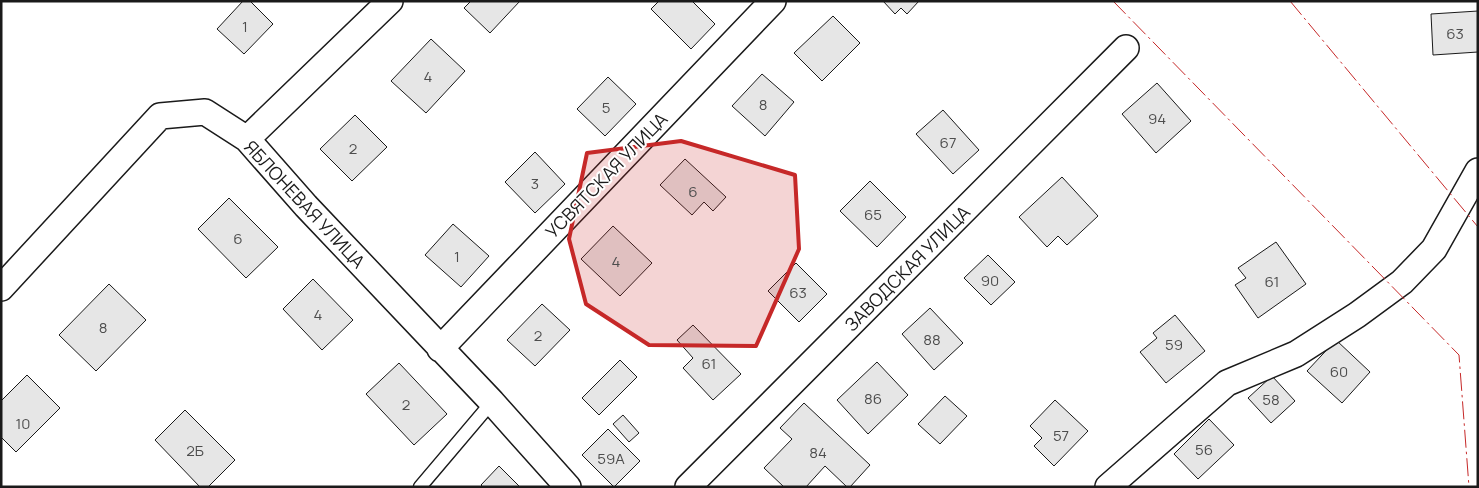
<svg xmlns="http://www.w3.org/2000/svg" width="1479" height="488" font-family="Manrope,sans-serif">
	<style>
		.building { fill: #e6e6e6; stroke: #1a1a1a }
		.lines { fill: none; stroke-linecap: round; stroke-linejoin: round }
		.service-casing { stroke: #1a1a1a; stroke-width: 15 }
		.minor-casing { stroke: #1a1a1a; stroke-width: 28 }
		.service { stroke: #fff; stroke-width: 12 }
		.minor { stroke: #fff; stroke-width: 25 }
		.power { stroke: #c62828; stroke-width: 1; stroke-dasharray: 18 4 2.5 4; stroke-linecap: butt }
		.marked { fill: #c62828; fill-opacity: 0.2; stroke: #c62828; stroke-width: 4; stroke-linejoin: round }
		.labels { text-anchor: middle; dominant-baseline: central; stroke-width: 4; stroke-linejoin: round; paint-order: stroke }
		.number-label { font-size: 15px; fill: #4d4d4d }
		.street-label { font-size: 18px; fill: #1a1a1a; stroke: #fff }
	</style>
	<rect width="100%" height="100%" fill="#fff"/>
	<!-- building -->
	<path class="building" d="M243 1H250L273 24 244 54 217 29Z
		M471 1H520L490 33 464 8Z
		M659 1H692L715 24 691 49 651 9Z
		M883 1H919L907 14 901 8 895 14Z
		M1478 11V52L1433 55 1431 14Z
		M833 16 860 43 822 81 794 53Z
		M431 39 465 71 426 113 391 81Z
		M762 74 794 102 765 136 732 106Z
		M608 77 636 104 605 136 577 109Z
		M1157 83 1191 121 1156 153 1122 114Z
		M943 110 979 150 953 174 916 134Z
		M355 115 387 147 352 181 320 149Z
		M535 152 565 184 535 213 505 182Z
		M685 159 726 197 713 211 704 202 692 215 660 185Z
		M1062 177 1098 216 1067 245 1058 236 1047 247 1019 217Z
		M870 181 906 217 877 247 840 211Z
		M229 198 278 247 246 278 198 229Z
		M453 224 489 256 461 287 425 255Z
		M613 226 652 263 620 296 581 259Z
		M1276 242 1306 284 1258 318 1235 285 1246 278 1238 268Z
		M988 255 1015 282 991 305 964 278Z
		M796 263 827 294 799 322 768 291Z
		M313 279 353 320 322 350 283 309Z
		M109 284 146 320 96 371 59 335Z
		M542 304 570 330 535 366 507 340Z
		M930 308 963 343 934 370 902 334Z
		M1175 315 1205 351 1166 383 1140 352 1157 338 1153 333Z
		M693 325 741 374 713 400 683 368 693 358 677 340Z
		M1336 340 1370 372 1342 403 1307 371Z
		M620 360 637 377 599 415 582 398Z
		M877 362 908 395 868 434 837 400Z
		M399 363 447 414 414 445 366 394Z
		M27 375 60 408 16 452 1 437V401Z
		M1272 376 1295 401 1271 423 1248 398Z
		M945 396 967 416 940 444 918 424Z
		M1055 400 1088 431 1054 466 1034 446 1042 438 1030 426Z
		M804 403 870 465 850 487H847L825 466 806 487H784L764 468 792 439 780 428Z
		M185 410 235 460 208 487H200L155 440Z
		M623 415 639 433 629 442 613 424Z
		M1209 419 1234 445 1198 479 1174 454Z
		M608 429 640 461 614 487 582 455Z
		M499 466 520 487H483L481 485Z"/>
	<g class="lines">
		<defs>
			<path id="service" d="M420 487 492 402"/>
			<path id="minor" d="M247 139 390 1
				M1 288 160 116 205 112 247 139 306 206 492 402 568 487
				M440 349 773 1
				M688 487 1126 48
				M1108 487 1227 383 1296 354 1357 315 1402 282 1434 249 1478 171"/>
		</defs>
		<!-- service casing -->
		<use href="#service" class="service-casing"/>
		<!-- minor casing -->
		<use href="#minor" class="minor-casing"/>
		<!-- service -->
		<use href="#service" class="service"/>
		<!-- minor -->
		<use href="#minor" class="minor"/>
		<!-- power -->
		<path class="power" d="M1113 1 1459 355 1469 487
			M1290 1 1478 227"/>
	</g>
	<!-- marked area -->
	<path class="marked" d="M681 141 795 175 799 249 756 346 649 345 586 304 569 239 587 153Z"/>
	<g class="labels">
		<!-- number labels -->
		<g class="number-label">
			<text x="245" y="26">1</text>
			<text x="1455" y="33">63</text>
			<text x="428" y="76">4</text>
			<text x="763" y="104">8</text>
			<text x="606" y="107">5</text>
			<text x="1157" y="118">94</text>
			<text x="948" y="142">67</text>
			<text x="353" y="148">2</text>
			<text x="535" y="183">3</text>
			<text x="693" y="191">6</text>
			<text x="873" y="214">65</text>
			<text x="238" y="238">6</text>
			<text x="457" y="256">1</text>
			<text x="616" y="261">4</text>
			<text x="990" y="280">90</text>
			<text x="1272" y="281">61</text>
			<text x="798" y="292">63</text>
			<text x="318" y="314">4</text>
			<text x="103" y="327">8</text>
			<text x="538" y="335">2</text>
			<text x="932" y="339">88</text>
			<text x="1174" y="344">59</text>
			<text x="709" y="363">61</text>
			<text x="1339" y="371">60</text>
			<text x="873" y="398">86</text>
			<text x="1271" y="399">58</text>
			<text x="406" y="404">2</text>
			<text x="23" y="423">10</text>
			<text x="1061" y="435">57</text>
			<text x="1204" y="449">56</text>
			<text x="195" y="450">2Б</text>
			<text x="818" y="452">84</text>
			<text x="611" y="458">59А</text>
		</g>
		<!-- street labels -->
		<g class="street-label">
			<text transform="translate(606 175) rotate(-46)">УСВЯТСКАЯ УЛИЦА</text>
			<text transform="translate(305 204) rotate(47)">ЯБЛОНЕВАЯ УЛИЦА</text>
			<text transform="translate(907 268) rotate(-45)">ЗАВОДСКАЯ УЛИЦА</text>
		</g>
	</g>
	<!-- border -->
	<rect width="1479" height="488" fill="none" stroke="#1a1a1a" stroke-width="5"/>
</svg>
